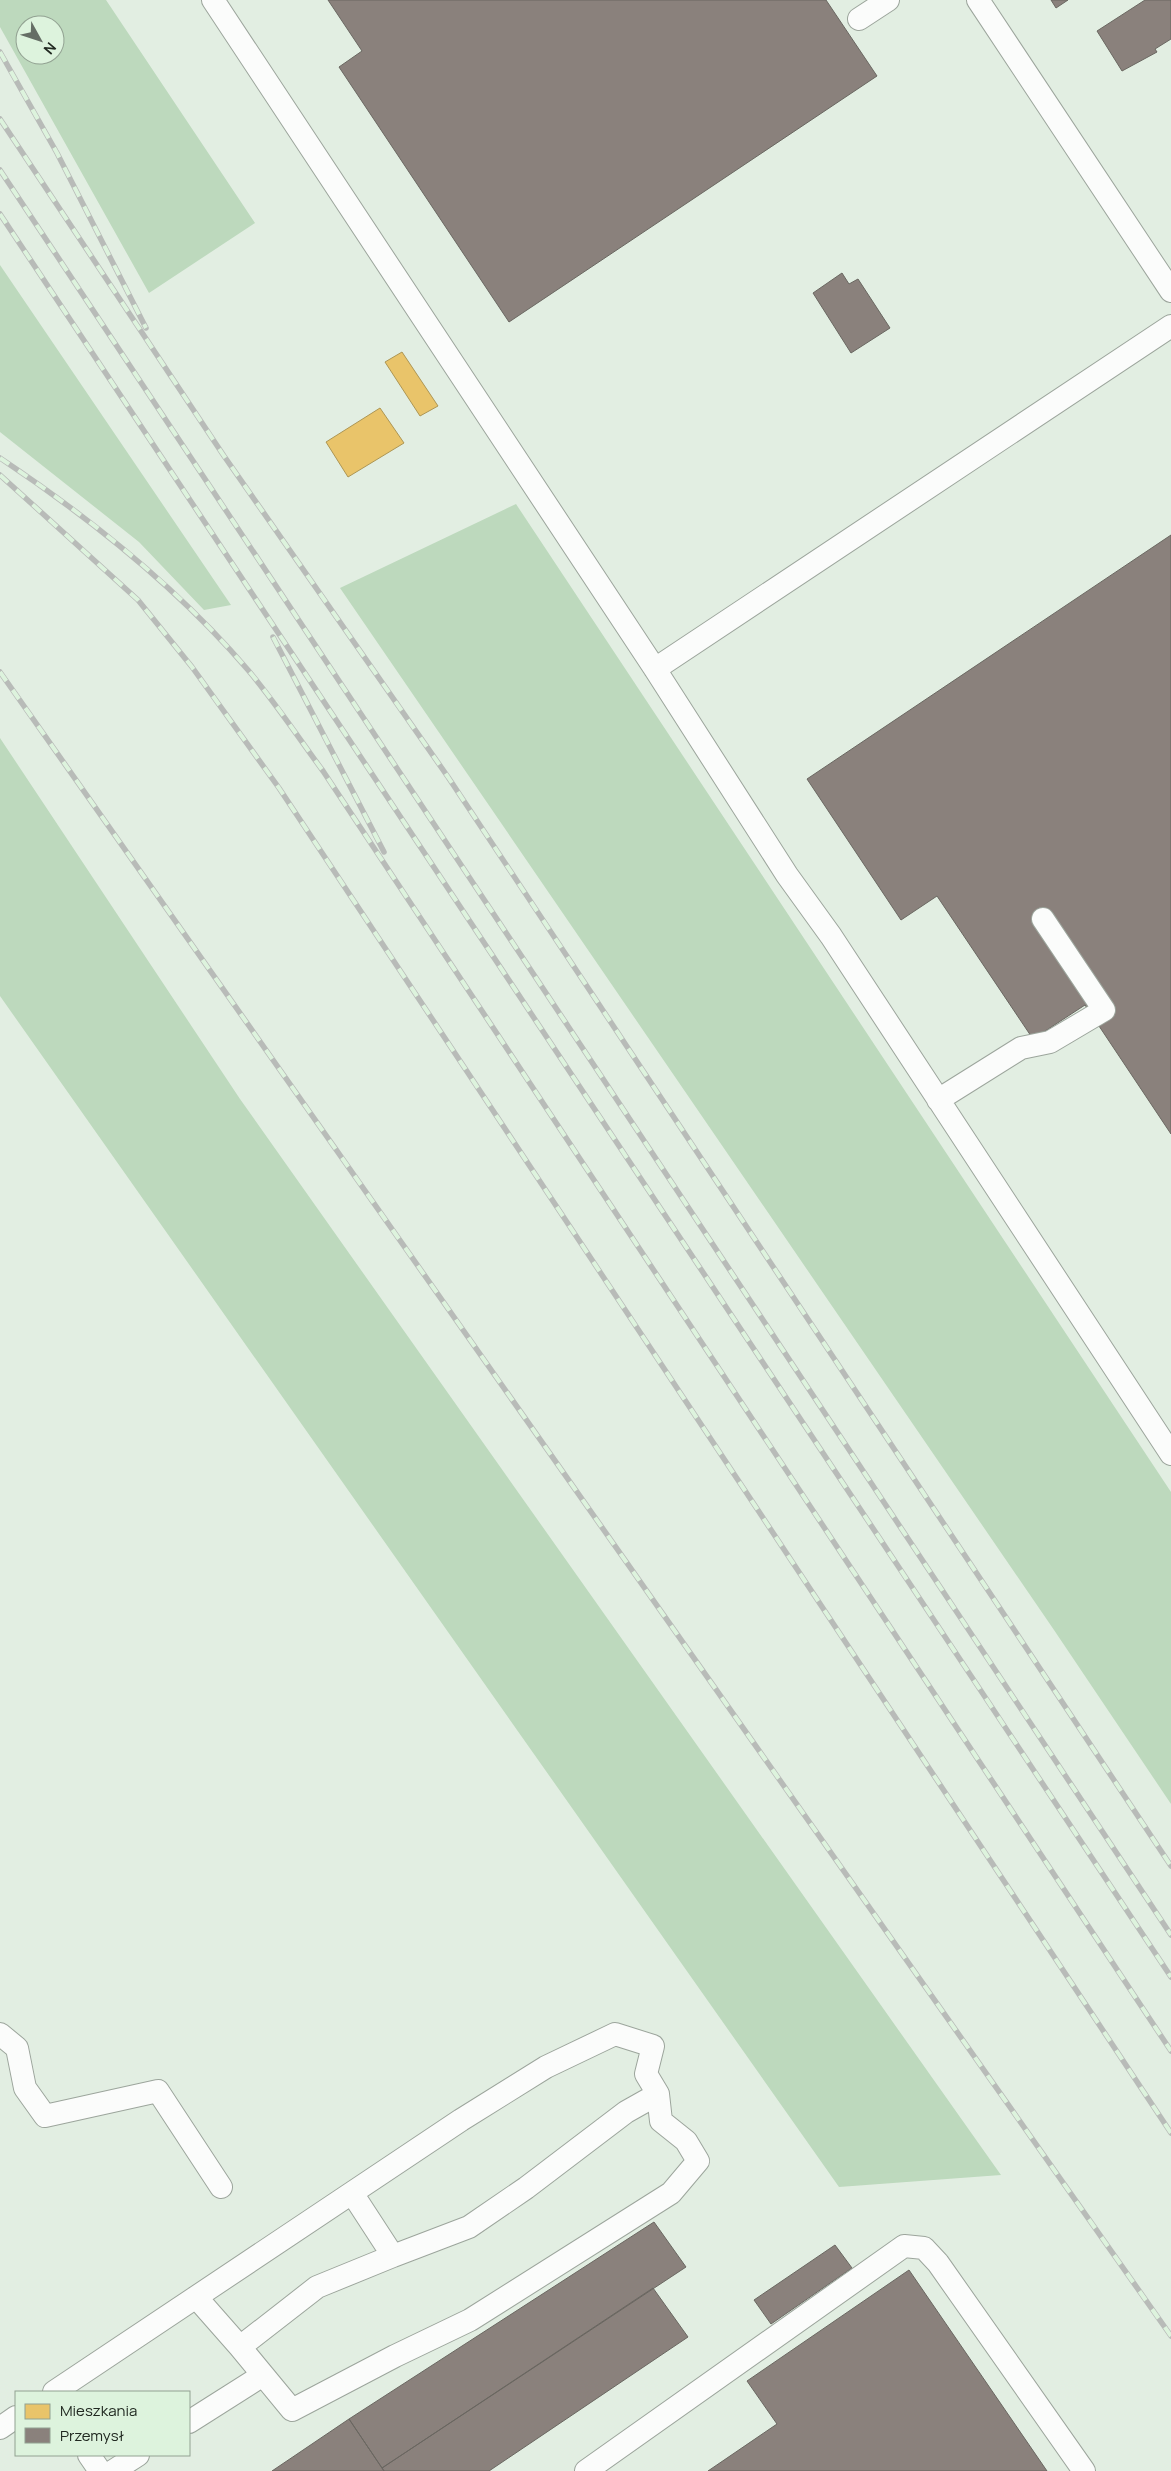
<svg xmlns="http://www.w3.org/2000/svg" width="1171" height="2471" font-family="Manrope,sans-serif">
	<style>
		.green { fill: #bdd9bd; fill-rule: evenodd }
		.homes { fill: #e9c46a; stroke: #ad9654 }
		.industry { fill: #8a817c; stroke: #6a6761 }
		.lines { fill: none; stroke-linecap: round; stroke-linejoin: round }
		.service-casing { stroke: #9ca59c; stroke-width: 24 }
		.service { stroke: #fbfcfb; stroke-width: 22 }
		.rail-casing { stroke: #b8bbb8; stroke-width: 5.5 }
		.rail { stroke: #ddf3dd; stroke-width: 4; stroke-dasharray: 11; stroke-linecap: butt }
	</style>
	<rect width="100%" height="100%" fill="#e2eee2"/>
	<!-- green -->
	<path class="green" d="M0 0H106L255 223 149 293 0 27ZM25 25H55V55H25Z
		M0 265 231 605 204 610 139 542 0 432Z
		M516 504 1171 1492V1804L1054 1630 340 588Z
		M0 738 240 1099 1001 2175 839 2187 0 996Z"/>
	<!-- homes -->
	<path class="homes" d="M402 352 438 406 420 416 385 362Z
		M380 408 404 443 348 477 326 442Z"/>
	<!-- industry -->
	<path class="industry" d="M328 0H826L877 76 509 322 339 67 362 51Z
		M1051 0H1068L1056 8Z
		M1145 0H1171V39L1155 49 1157 52 1122 71 1097 31Z
		M842 273 849 284 858 279 890 328 851 353 813 293Z
		M1171 535V1134L1085 1005 1033 1039 937 896 901 920 807 779Z
		M654 2222 686 2267 382 2468 349 2419Z
		M835 2245 852 2268 771 2324 754 2300Z
		M909 2270 1047 2471H708L777 2424 747 2381Z
		M653 2288 688 2337 489 2471H384L382 2468Z
		M349 2419 384 2471H272Z"/>
	<g class="lines">
		<defs>
			<path id="service" d="M213 0 655 669 787 875 831 936 1171 1454
				M978 0 1171 291
				M859 19 888 0
				M655 669 1171 326
				M938 1100 1021 1048 1050 1042 1104 1010 1043 919
				M0 2034 17 2048 25 2088 45 2116 158 2091 221 2187
				M393 2256 317 2287 240 2347 292 2410 395 2356 470 2320 671 2193 698 2161 686 2141 661 2121 658 2094
				M196 2297 240 2347
				M54 2392 461 2120 546 2067 615 2034 653 2046 646 2074 658 2094 626 2112 526 2188 469 2227 393 2256 352 2193
				M189 2422 263 2375
				M0 2428 16 2417
				M89 2455 100 2471
				M113 2471 138 2455
				M586 2471 904 2246 924 2248 938 2263 1084 2471"/>
		</defs>
		<!-- service casing -->
		<use href="#service" class="service-casing"/>
		<!-- service -->
		<use href="#service" class="service"/>
		<defs>
			<path id="rail" d="M0 52 57 153 146 328
				M0 119 224 456 448 777 1171 1866
				M0 170 1171 1935
				M0 214 1171 1977
				M0 458C90 518 177 587 248 670 275 702 298 737 323 771L1171 2051
				M0 475 138 600 192 667 279 788 1171 2133
				M273 637 384 852
				M0 672 1171 2336"/>
		</defs>
		<!-- rail casing -->
		<use href="#rail" class="rail-casing"/>
		<!-- rail -->
		<use href="#rail" class="rail"/>
	</g>
	<!-- legend -->
	<rect x="15" y="2391" width="175" height="65" fill="#ddf3dd" stroke="#92a292"/>
	<rect x="25" y="2404" width="25" height="15" fill="#e9c46a" stroke="#92a292"/>
	<text x="60" y="2416" font-size="15" fill="#212921">Mieszkania</text>
	<rect x="25" y="2428" width="25" height="15" fill="#8a817c" stroke="#92a292"/>
	<text x="60" y="2441" font-size="15" fill="#212921">Przemysł</text>
	<!-- north arrow -->
	<g transform="translate(40 40) rotate(130)"><circle r="24" fill="#ddf3dd" stroke="#92a292"/>
	<path d="M0-4L9 19L0 12L-9 19Z" fill="#656e65"/>
	<text y="-8" font-size="14" font-weight="bold" text-anchor="middle" fill="#212921">N</text>
	</g>
</svg>
